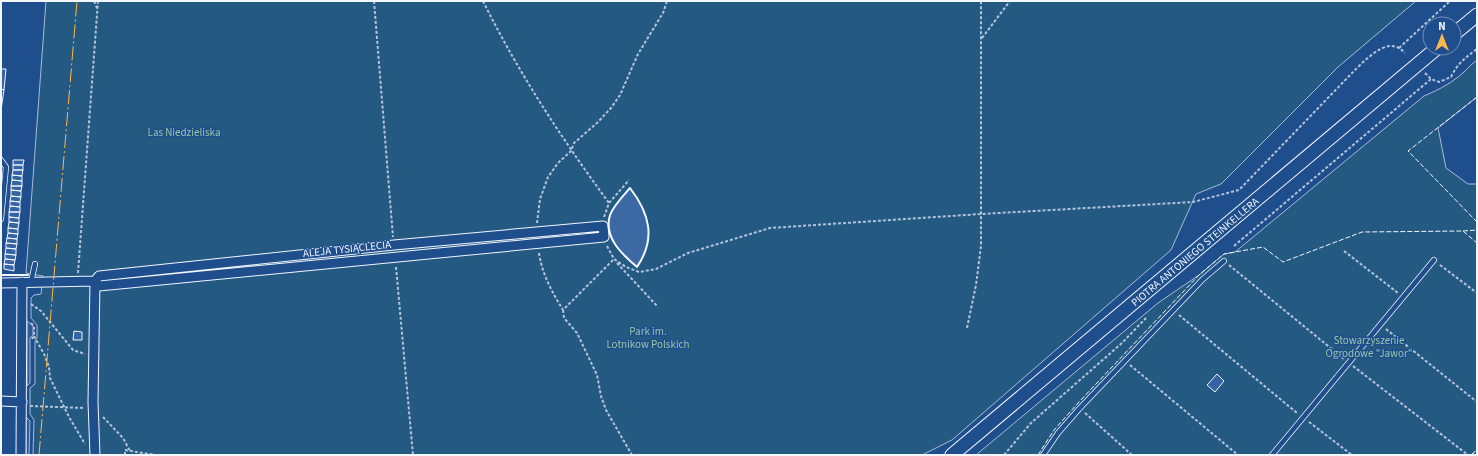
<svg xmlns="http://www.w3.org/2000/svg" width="1478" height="456" font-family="'Source Sans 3',sans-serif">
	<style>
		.green { fill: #245a82; stroke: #a8bbd7 }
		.parking { fill: #305b95; stroke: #a8bbd7 }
		.water { fill: #3b69a3; stroke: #a8bbd7 }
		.building { fill: #3563a3; stroke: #f2f6ff }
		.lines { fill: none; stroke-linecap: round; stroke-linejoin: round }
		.lane-casing { stroke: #f2f6ff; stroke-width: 6 }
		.street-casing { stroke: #f2f6ff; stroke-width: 11 }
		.secondary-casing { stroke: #f2f6ff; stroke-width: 15 }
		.path { stroke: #b3c4dc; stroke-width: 2; stroke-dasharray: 3 2; stroke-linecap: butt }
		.lane { stroke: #1f4e8c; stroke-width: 4.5 }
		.street { stroke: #1f4e8c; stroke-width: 9 }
		.secondary { stroke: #1f4e8c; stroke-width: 13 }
		.fence { stroke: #f2f6ff; stroke-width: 1; stroke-dasharray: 5 2; stroke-linecap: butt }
		.wall { stroke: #f2f6ff; stroke-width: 2 }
		.power { stroke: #ffb74d; stroke-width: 1; stroke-dasharray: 14 3 2 3; stroke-linecap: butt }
		.labels { text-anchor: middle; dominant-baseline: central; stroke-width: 3; stroke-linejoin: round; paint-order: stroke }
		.park-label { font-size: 11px; fill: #97c8a6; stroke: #1f4e8c }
		.street-label { font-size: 11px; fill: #f2f6ff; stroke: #1f4e8c }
	</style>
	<rect width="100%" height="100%" fill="#1f4e8c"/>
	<!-- green -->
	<path class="green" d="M46 1H1416L1338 67 1221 184 1196 194 1171 250 952 440 922 455H33L34 420 30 414V388L35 384V341L37 338V325L31 318V298L34 295 41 294 43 276 26 273Z
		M1477 60V97L1438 128 1446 168 1468 184H1477V450L1471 455H976L1158 303 1199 275 1224 254 1235 252 1424 96C1436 91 1448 85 1458 77 1465 72 1470 65 1477 60Z"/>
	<!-- parking -->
	<path class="parking" d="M27 321 33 326V335L30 338V383L27 386Z
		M26 417 30 421 29 455H26Z"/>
	<!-- water -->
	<path class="water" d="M630 188C650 214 656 239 637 267 623 255 603 238 610 215 614 205 623 196 630 188Z"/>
	<!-- building -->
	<path class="building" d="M1 69H6L4 90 1 89Z
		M1 89 4 90 1 110Z
		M13 160H24L23 165H13Z
		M13 165H23V170H13Z
		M13 170H23L22 176 12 175Z
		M12 175 22 176V181L12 180Z
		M12 180 22 181V186H11Z
		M11 186H22L21 191 11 190Z
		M11 190 21 191V197L11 196Z
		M11 196 21 197 20 202 10 201Z
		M10 201 20 202V207L10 206Z
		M10 206 20 207V212H9Z
		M9 212H20L19 218 9 217Z
		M9 217 19 218V223L9 222Z
		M9 222 19 223 18 229 8 228Z
		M8 228 18 229V234L8 233Z
		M8 233 18 234 17 239 7 238Z
		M7 238 17 239V244L6 243Z
		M6 243 17 244 16 249 6 248Z
		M6 248 16 249V255L5 254Z
		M5 254 16 255 15 260 5 259Z
		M5 259 15 260 14 265 4 264Z
		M4 264 14 265V271L4 269Z
		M74 331 82 332V340H73Z
		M1217 374 1224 381 1215 392 1207 385Z"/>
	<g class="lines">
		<defs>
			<path id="lane" d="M1 160 6 167 1 219
				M31 282 35 264
				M1043 455 1058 433 1079 409 1203 279 1224 261
				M1272 455 1434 260"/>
			<path id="street" d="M95 281 93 402 95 455
				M1 283 95 281 99 286 604 237 603 226 394 245 99 276 95 281
				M1 401 22 402
				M21 455 22 282"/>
			<path id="secondary" d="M1454 34 1477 15
				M952 455 1437 48"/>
		</defs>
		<!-- lane casing -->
		<use href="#lane" class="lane-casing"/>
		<!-- street casing -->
		<use href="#street" class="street-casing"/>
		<!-- secondary casing -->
		<use href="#secondary" class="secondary-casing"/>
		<!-- path -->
		<path class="path" d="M94 1 97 8
			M374 1 393 237
			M483 1C518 72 562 139 609 203
			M982 38 1010 1
			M1399 48 1450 1
			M1425 73 1431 79 1439 82 1451 77C1457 64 1466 57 1477 49
			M604 217 609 203 629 180
			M537 223 540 199 548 177 558 163 571 151 574 143 597 123 611 108 620 95 638 54 663 13 667 1
			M607 246 614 259 626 267 639 272 656 269 688 253 770 228 981 214 1193 202 1239 190 1352 73C1361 64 1378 46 1391 46 1397 46 1401 49 1405 53
			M1234 246 1431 79
			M1344 251 1398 293
			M539 253C542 274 552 292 563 310L614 259
			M617 263 658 307
			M1229 265 1344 359
			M1440 265 1477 293
			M396 267 413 455
			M78 273 98 1
			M31 304 41 311 73 350 85 354
			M563 310 564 318 577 333 597 375 601 396 606 410 632 455
			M1179 315 1297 413
			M31 323 34 326V336L32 339
			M967 328 976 285 981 246V1
			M1386 329 1477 402
			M34 336 44 354 49 367 50 378 69 417 85 444
			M1130 365 1238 455
			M1353 366 1468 455
			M30 406 84 408
			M1085 413 1132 455
			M103 417 123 438 130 451
			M1309 422 1352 455
			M125 455V450L155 455
			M1004 455 1031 423 1122 343 1146 318"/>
		<!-- lane -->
		<use href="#lane" class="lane"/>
		<!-- street -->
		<use href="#street" class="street"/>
		<!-- secondary -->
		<use href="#secondary" class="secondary"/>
		<!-- fence -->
		<path class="fence" d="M1477 97 1408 151 1477 222
			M1463 231 1477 230
			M1038 455 1054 430 1079 402 1199 275 1224 254 1263 247 1283 262 1362 232 1463 231 1477 243
			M1471 455 1477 450"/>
		<!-- wall -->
		<path class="wall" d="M630 188C650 214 656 239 637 267 623 255 603 238 610 215 614 205 623 196 630 188Z
			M1 275H28"/>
		<!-- power -->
		<path class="power" d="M39 455 77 1"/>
	</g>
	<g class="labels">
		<!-- park labels -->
		<g class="park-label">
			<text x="184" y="132">Las Niedzieliska</text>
			<text x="648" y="331">Park im.<tspan x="648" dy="13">Lotnikow Polskich</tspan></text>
			<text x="1369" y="340">Stowarzyszenie<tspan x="1369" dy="13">Ogrodowe "Jawor"</tspan></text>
		</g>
		<!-- street labels -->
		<g class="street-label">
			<text transform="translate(347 249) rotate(-6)">ALEJA TYSIĄCLECIA</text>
			<text transform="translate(1195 252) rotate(-40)">PIOTRA ANTONIEGO STEINKELLERA</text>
		</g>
	</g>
	<!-- border -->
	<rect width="1478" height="456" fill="none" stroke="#f2f6ff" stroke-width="4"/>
	<!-- north arrow -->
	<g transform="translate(1442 36)"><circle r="19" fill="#1f4e8c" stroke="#7391ba"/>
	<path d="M0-3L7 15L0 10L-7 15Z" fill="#ffb74d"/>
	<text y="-6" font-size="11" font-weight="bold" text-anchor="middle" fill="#f2f6ff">N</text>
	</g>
</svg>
